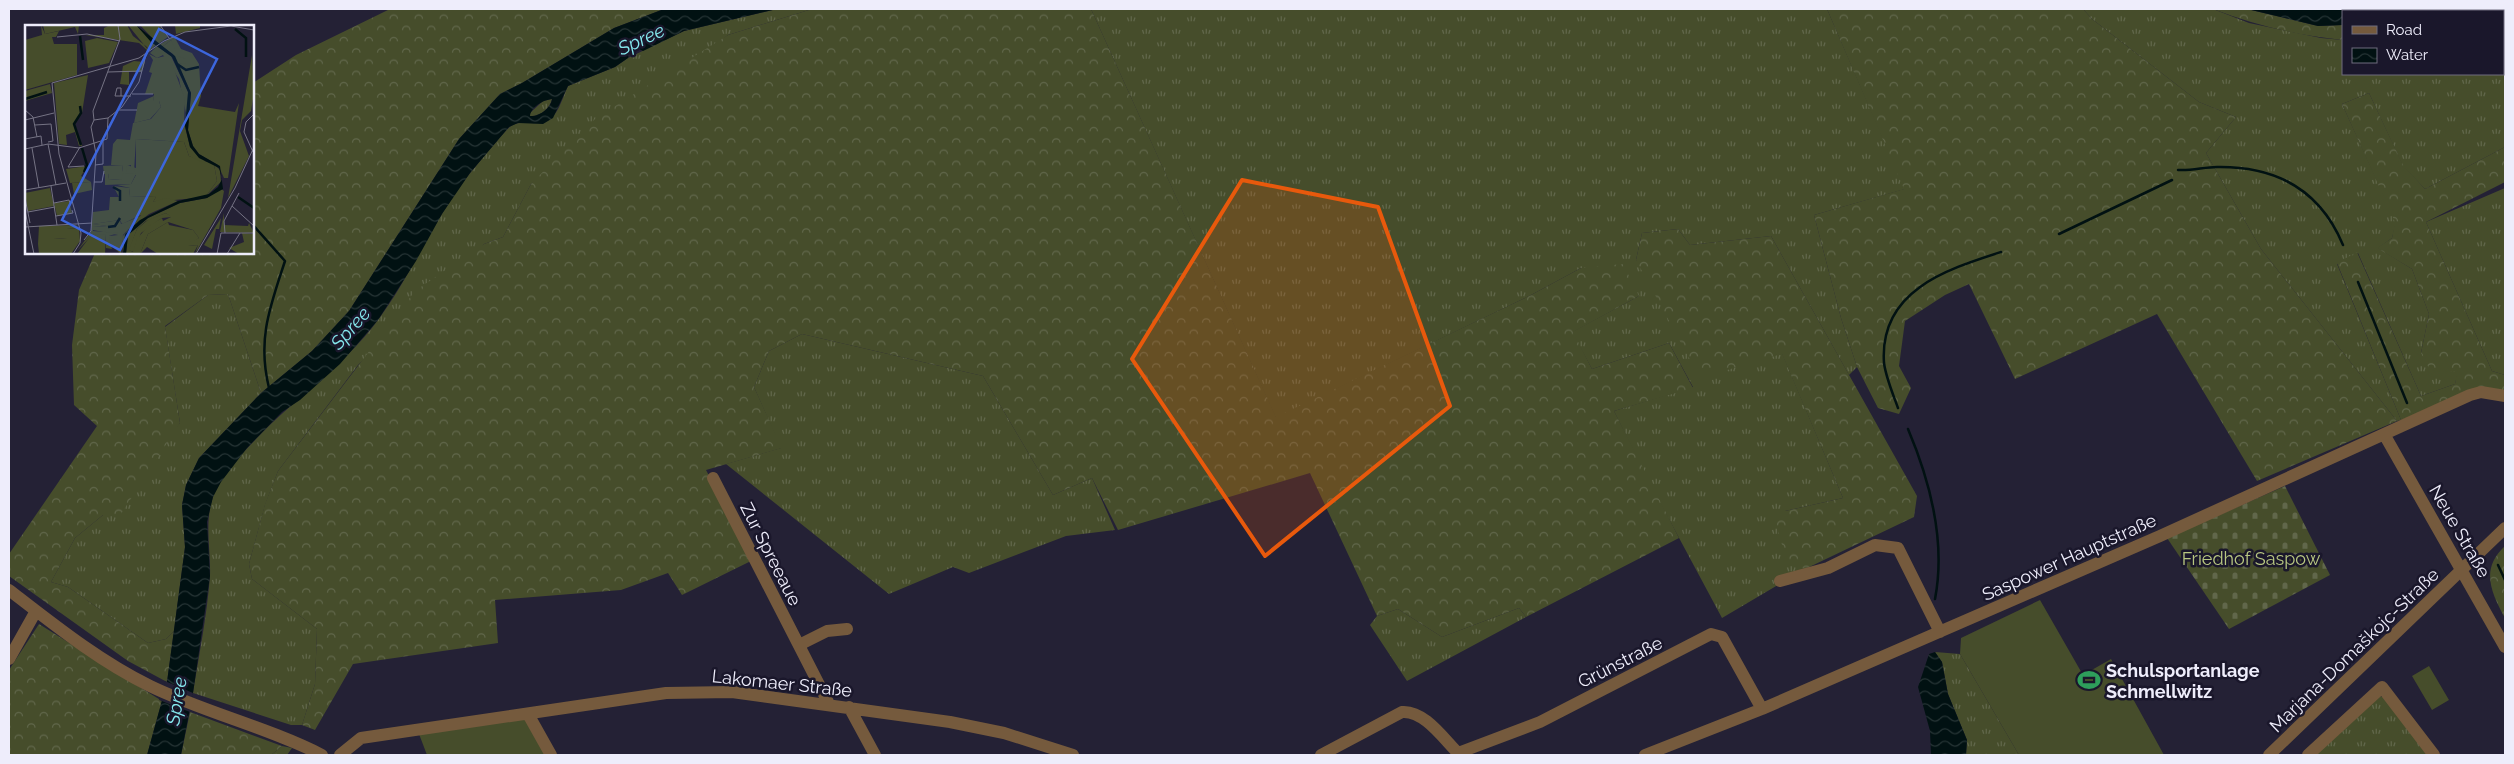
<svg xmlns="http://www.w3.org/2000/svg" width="2514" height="764" font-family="Raleway,sans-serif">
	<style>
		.grass { fill: url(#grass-tufts) }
		.forest { fill: url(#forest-crowns) }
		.cemetery { fill: url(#cemetery-stones) }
		.pitch { fill: #464d2b }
		.water { fill: url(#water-waves); fill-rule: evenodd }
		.pier { fill: #242135 }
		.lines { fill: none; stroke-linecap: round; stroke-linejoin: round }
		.stream { stroke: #011112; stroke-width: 2.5 }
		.minor { stroke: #755a3d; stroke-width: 12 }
		.marked { fill: #e8590c; fill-opacity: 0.2; stroke: #e8590c; stroke-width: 4; stroke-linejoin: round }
		.labels { text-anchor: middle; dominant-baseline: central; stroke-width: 5; stroke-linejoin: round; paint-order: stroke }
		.street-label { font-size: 18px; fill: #eeedfb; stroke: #1a172b }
		.park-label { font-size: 18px; fill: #b8c781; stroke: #1a172b }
		.poi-label { font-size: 18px; font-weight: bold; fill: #eeedfb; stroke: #1a172b; text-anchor: start }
		.water-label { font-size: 19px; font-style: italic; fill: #85e8ee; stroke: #1a172b }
		.inset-river { fill: none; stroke: #011112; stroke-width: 2.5 }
		.inset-road { fill: none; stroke: #757384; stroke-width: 1 }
		.view { fill: #3c66dd; fill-opacity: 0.15; stroke: #3c66dd; stroke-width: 2.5 }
		.inset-edge { fill: none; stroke: #eeedfb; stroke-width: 2.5 }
	</style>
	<defs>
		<pattern id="grass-tufts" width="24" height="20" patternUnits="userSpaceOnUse" patternTransform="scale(1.25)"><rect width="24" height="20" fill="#464d2b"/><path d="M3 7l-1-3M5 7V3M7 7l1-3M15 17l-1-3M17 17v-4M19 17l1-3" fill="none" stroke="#61674b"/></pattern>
		<pattern id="forest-crowns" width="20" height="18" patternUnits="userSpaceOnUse" patternTransform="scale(1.25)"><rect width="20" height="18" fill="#464d2b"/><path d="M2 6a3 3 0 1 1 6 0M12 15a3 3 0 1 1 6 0" fill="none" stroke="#61674b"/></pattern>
		<pattern id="cemetery-stones" width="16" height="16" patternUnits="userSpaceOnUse" patternTransform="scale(1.25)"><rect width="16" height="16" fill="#464d2b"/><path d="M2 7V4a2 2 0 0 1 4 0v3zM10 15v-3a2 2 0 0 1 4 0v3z" fill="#61674b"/></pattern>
		<pattern id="water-waves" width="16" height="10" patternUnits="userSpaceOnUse" patternTransform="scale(1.25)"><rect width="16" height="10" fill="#011112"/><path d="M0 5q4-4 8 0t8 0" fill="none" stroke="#263435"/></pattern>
	</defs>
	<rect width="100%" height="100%" fill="#242135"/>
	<!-- grass -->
	<path class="grass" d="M777 9H812L728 35 531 184 503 237 484 244 358 365 278 471 265 505 249 564 252 579 317 629 315 684 302 725H291L193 693C199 655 207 615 210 576 211 550 204 523 213 497 220 476 241 455 256 439 295 398 343 367 378 320 413 273 434 217 471 172 478 164 506 129 511 126 517 122 522 123 529 123 557 125 558 108 568 86L615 67 628 58 684 31Z
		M1091 9H1827L1905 189 1814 215 1841 318 1857 367 1849 375 1771 236 1690 245 1678 229 1642 233 1636 260 1782 353 1843 498 1785 511 1805 569 1722 618 1648 480 1614 411 1693 387 1669 343 1592 369 1572 332 1639 296 1581 268 1531 295 1276 418Z
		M2083 9H2213L2249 23 2321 38 2343 40V74H2503V11H2459L2464 9H2505V147L2425 189 2403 166 2369 93 2342 104 2396 222 2392 238 2378 248 2412 269 2429 314 2421 353 2458 371 2455 384 2421 396 2358 253 2337 264 2401 420 2397 421 2261 249 2206 153 2236 117 2199 102 2092 19Z
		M552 99C550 108 540 117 530 116V113L543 101Z
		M2505 188V375L2492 371 2426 222Z
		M228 294 261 393 199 458 186 485 182 505 185 547 174 631 166 639 148 643 68 587 51 582 75 538 103 515 180 423 165 327 208 295Z
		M802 334 983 376 1053 495 1092 478 1115 530 1066 536 969 573 953 567 889 594 726 464 781 448 754 387 769 351Z
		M1519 608 1526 617 1407 681 1370 625 1377 616 1398 609 1442 637Z
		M1935 652 1960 654 2019 755H1966L1967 740 1948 694 1942 662Z
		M2380 696 2386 698 2430 755H2315Z
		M282 746 292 748 287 755H271Z"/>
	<!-- forest -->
	<path class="forest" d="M390 9H664L614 28 522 83 500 94 459 139 349 311 312 351 261 393 228 294 208 295 165 326 180 423 121 514 103 515 75 538 51 582 68 587 148 643 166 639 174 631 167 682 128 661 9 576V554L97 426 74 405 72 345 79 290 95 253 252 252 253 83 296 55Z
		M812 9H1091L1276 417 1531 295 1581 268 1623 264 1639 296 1573 332 1592 369 1669 343 1693 388 1614 411 1679 538 1526 617 1519 608 1442 637 1398 609 1377 616 1310 473 1118 530 1092 478 1053 495 983 376 802 334 769 351 754 387 782 448 706 470 753 560 682 595 668 573 621 590 495 600 498 643 353 664 315 730 302 725 315 684 317 629 252 579 249 564 265 504 278 471 415 291 484 244 503 237 531 184 596 118 728 35Z
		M1827 9H2083L2092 19 2199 102 2236 117 2206 153 2261 249 2397 421 2257 481 2157 314 2015 379 1969 284 1945 295 1905 321 1899 366 1911 388 1899 414 1878 408 1857 367 1841 318 1814 215 1904 189Z
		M2213 9H2247L2318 26 2343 25V40C2298 36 2255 25 2213 9Z
		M2415 9H2464L2459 11H2408Z
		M2369 93 2403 165 2425 189 2505 147V182L2426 222 2492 371 2505 375V393L2493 390 2401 420 2337 263 2357 252 2421 396 2455 384 2457 371 2432 374 2421 353 2429 314 2412 269 2377 248 2392 238 2395 222 2342 104Z
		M1678 229 1690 245 1771 236 1917 496 1914 517 1805 569 1786 559 1775 520 1785 511 1843 498 1782 354 1700 378 1636 260 1642 233Z
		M2505 546V618C2491 592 2480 569 2505 546Z
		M39 624 162 701 147 755H9V670Z
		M190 712 282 746 271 755H181Z"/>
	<!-- cemetery -->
	<path class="cemetery" d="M2285 486 2330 575 2229 629 2167 538Z"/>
	<!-- pitch -->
	<path class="pitch" d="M2040 600 2083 675 2111 659 2164 755H2019L1960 654 1961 638Z
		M2429 666 2449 700 2432 710 2412 676Z
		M535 716 557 755H427L419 734Z"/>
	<!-- water -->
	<path class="water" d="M664 9H777L684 31 643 51 632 45 628 58 615 67 568 86 553 118 543 124 518 123 509 127 470 173 442 214 416 261 378 320 340 364 300 400 282 412 247 448 221 482 213 497 207 522 210 576 193 693 181 755H147L167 682 185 547 182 505 186 485 199 458 261 393 312 351 349 311 459 139 500 94 522 83 614 28ZM552 99C551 108 539 117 530 116 531 107 543 100 552 99Z
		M2247 9H2415L2408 11H2343V25L2318 26Z
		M1935 652 1942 662 1948 694 1967 740 1966 755H1931L1930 731 1918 687 1929 654Z"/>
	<!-- pier -->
	<path class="pier" d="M165 681 193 693 190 712 159 700Z"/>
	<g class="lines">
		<!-- stream -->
		<path class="stream" d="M2178 170C2192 171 2204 167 2217 167 2276 166 2320 190 2343 245
			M252 224 285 261C270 307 257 339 269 388
			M2059 234 2172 180
			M2358 282 2407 403
			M1898 408C1893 394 1886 378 1884 363 1879 291 1945 270 2001 252
			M1908 429C1930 481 1946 542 1935 599
			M2498 565 2505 580"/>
		<!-- minor -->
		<path class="minor" d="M2384 434 2505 647
			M713 478 829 704
			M1780 581 1828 568 1875 545 1898 548 1940 632
			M9 590C53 624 99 661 150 686 206 713 267 727 322 755
			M799 645 827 631 847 629
			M9 659 36 611
			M849 707 875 755
			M528 714 551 755
			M1458 753 1540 722 1711 634 1722 637 1762 709
			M340 755 361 738 666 693 732 692 950 722 1004 733 1073 755
			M1321 755 1402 712C1425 710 1445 741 1460 755
			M1645 755 1762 709 2160 536 2470 395 2481 392 2505 396
			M2269 755 2505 528
			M2308 755 2382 687 2434 755"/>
	</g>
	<!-- marked area -->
	<path class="marked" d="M1242 180 1378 207 1450 406 1265 556 1132 359Z"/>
	<!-- icons -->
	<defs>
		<symbol id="stadium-bare" viewBox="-9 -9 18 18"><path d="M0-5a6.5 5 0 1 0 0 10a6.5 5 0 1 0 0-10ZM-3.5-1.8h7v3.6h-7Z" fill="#2e9e5b" stroke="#1a172b" stroke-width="2.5" paint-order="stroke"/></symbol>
	</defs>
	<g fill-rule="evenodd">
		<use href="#stadium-bare" x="2073" y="664" width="32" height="32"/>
	</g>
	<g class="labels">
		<!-- street labels -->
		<g class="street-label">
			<text transform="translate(2460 531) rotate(60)">Neue Straße</text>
			<text transform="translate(771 554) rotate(63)">Zur Spreeaue</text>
			<text transform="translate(2069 557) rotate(-24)">Saspower Hauptstraße</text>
			<text transform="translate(2354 650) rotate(-44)">Marjana-Domaškojc-Straße</text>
			<text transform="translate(1620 662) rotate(-27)">Grünstraße</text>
			<text transform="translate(782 683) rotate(6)">Lakomaer Straße</text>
		</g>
		<!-- park labels -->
		<g class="park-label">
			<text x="2251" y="558">Friedhof Saspow</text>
		</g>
		<!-- poi labels -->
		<g class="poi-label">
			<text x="2106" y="670">Schulsportanlage<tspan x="2106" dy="21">Schmellwitz</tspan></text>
		</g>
		<!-- water labels -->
		<g class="water-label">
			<text transform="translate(641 39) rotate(-25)">Spree</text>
			<text transform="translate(350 328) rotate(-49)">Spree</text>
			<text transform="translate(176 701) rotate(-81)">Spree</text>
		</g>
	</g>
	<!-- overview -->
	<g transform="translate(25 25)">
		<rect width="229" height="229" fill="#242135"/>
		<path d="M18 0H54L53 9 50 2 20 9ZM146 15 161 33V40L152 38 148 29 137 22ZM132 21 146 31 163 67V84L160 101 161 88 154 54 138 30 132 33 125 28ZM63 50 57 88 50 99 57 121H54L50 107 41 110 42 120 34 119 29 58ZM25 59 27 68 0 76V66ZM129 71 128 76H134L136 82 125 94 109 98 113 78ZM111 114 159 117 164 131 189 139 192 156 181 171 171 173 128 177 131 172 104 171 105 163 92 160 106 159 111 150 96 155 83 154 84 149H79L78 141 98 140 97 147 102 140 111 143ZM62 141 56 151 66 157 45 158 41 144ZM25 163 29 181 3 186 0 168ZM44 176 47 188 32 191 29 178ZM141 188 147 192 137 193 116 208 109 227 103 225 112 204 124 194ZM116 191 98 210 96 229 84 219V211L93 210 68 205V202L82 201 67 199 95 195 96 199ZM143 197 144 200 168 205 174 213 163 221 173 220 168 229H133L122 222 115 229 123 209ZM67 209H81L80 229H52Z" fill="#464d2b"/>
		<path d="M16 0 20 9 34 6 31 12H27L29 19H52V50L0 65V15L17 10ZM85 0H102L108 11 122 22 124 27 114 18 60 10H79V3ZM103 0H111L131 20 124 26ZM115 0H134L143 12 133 19ZM150 0H175V3L151 9ZM149 11 156 24 167 28 174 39 176 71 173 81 210 87 214 78 203 153H199L193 140 174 129 168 121 163 105 166 68 152 38 161 39V34L153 31 146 15 137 22 134 20ZM124 29 132 33 140 31 146 36 160 74 159 98 165 122 180 135 179 138 164 131 159 117 111 114 109 147H106V140L102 141 101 147H97L98 140H86L88 119 92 114 105 115 108 98 126 94 136 82 134 76H128L129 69H120L127 48 124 47 128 35ZM227 30 229 68 226 86 217 95 215 106 224 131 203 173ZM189 139 195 145 196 157 181 171 192 156ZM80 148H84L83 154 96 155 98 148 111 149 106 159 80 160ZM88 161 105 163 104 171 131 172 128 177 141 173 153 176 124 189 103 205 98 229 97 212 116 190 97 199 95 195 68 199 82 201 68 202V206L93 208 84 211 87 224 81 223V210L68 209 52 226 66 207 68 187 84 185 85 172H94ZM195 163 199 166 196 183 170 229 173 220 163 221V212L166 217 174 213 168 205 143 197 123 209 115 229H101L103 210 123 193 155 178 182 173ZM141 188 146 192 138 196 137 193 122 202 112 214 108 227 104 225 112 204 121 196ZM199 188V200L223 201 224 198 229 208 195 207ZM196 193 194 204H191L187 224 179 220ZM51 200 54 203 42 204V213L29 214V219H13L14 201ZM217 208 229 209V229H214L204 223 219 217Z" fill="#464d2b" fill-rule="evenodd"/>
		<path d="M72 13 93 17 84 38 63 43 60 16ZM54 203 55 216 46 229H14L13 219H29V214L42 213V204Z" fill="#464d2b"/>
		<path d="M109 36 120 37 117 47H104V60L95 59 98 41ZM66 157 67 165 49 169 47 158Z" fill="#464d2b"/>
		<path d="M111 0 150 31 166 68 163 105 168 121 174 129 195 141 198 164 182 173 155 178 123 193 103 210 101 229H98L100 209 115 195 153 176 184 169 193 162 197 154 194 143 174 133 165 122 160 101 163 67 147 32 126 17Z" fill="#011112"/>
		<path class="inset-river" d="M210 4 221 13V32M55 11 58 35M152 39 161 45 174 42M0 74 22 67M55 81 56 88 49 99 56 120M57 123 62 140 59 147M88 162 95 166V176M213 172 229 183M83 202 90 201 95 193"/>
		<path class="inset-road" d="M135 0 144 13M32 12 62 9 95 16M83 47 117 46M107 69H128M96 71V63H92L90 71H106M0 85 8 92 12 112M94 85H112M0 95 29 88M69 95 68 86 95 14 93 0M69 95 83 93 97 82 114 57 121 30M10 100 26 99 28 116 23 117M0 114 16 111 17 120M23 119 31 160M7 123 14 163M0 124 23 119 54 123 82 114 83 93M228 127 219 107 221 97 229 89M70 140 78 139V115M43 142 55 122M43 142 59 141M69 157H77L79 146M26 161 32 200M0 165 41 158M214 168 207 181 229 201M0 173 5 198M29 178 44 175 45 178M0 186 9 229M3 187 30 182M31 191 48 188 47 185M0 202 67 198M200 208 199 196 207 181M59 215 66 206 71 129 66 102 69 95M48 229 55 218 56 208 34 129 27 58 114 33 139 16 160 7 206 1 229 5M171 229 210 163 229 122M192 229 196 208H229M202 229 215 208"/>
		<path class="view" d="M134 4 192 34 95 225 37 195Z"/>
		<rect width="229" height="229" class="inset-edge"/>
	</g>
	<!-- border -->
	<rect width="2514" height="764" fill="none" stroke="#eeedfb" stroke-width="20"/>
	<!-- legend -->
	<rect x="2342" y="10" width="162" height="65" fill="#1a172b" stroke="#6f6d7e"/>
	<rect x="2352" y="26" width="25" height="8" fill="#755a3d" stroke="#6f6d7e"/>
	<text x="2386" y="35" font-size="15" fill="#eeedfb">Road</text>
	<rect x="2352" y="48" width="25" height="15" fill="url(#water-waves)" stroke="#6f6d7e"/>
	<text x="2386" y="60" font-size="15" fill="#eeedfb">Water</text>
</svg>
